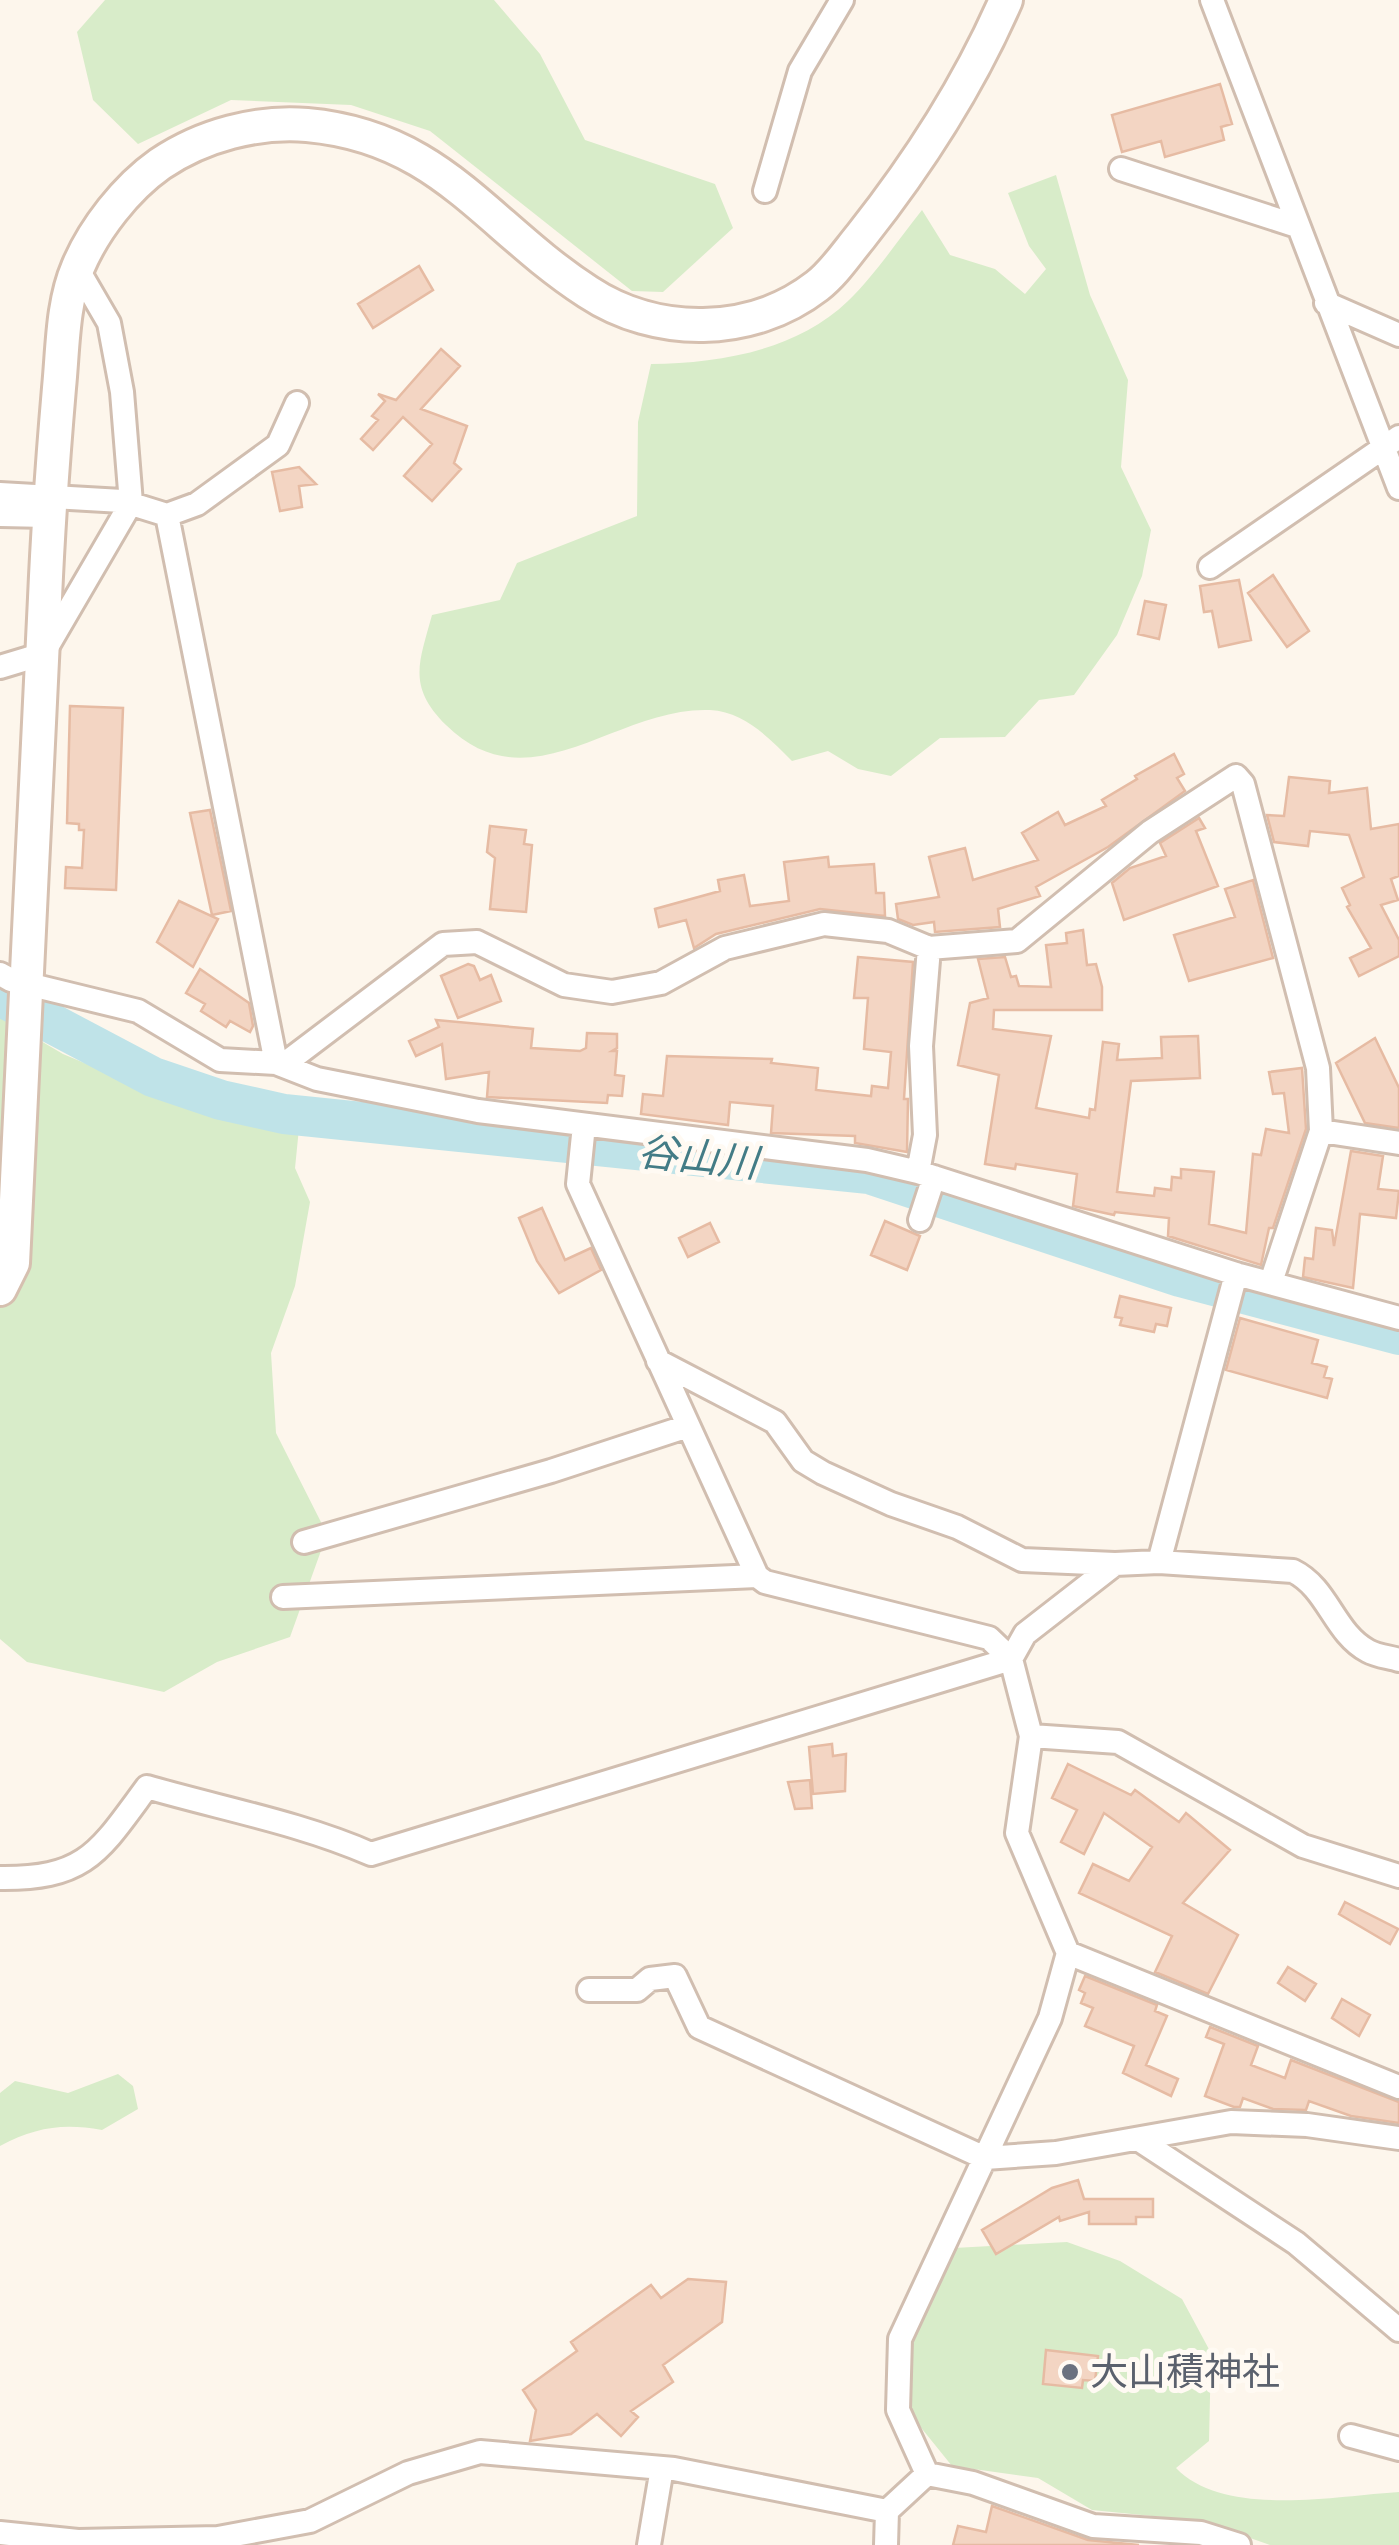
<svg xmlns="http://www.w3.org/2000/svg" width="1399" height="2545" font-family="Figtree,'Noto Sans JP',sans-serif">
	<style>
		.green { fill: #d8ecc9 }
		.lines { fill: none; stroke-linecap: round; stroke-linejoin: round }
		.river { stroke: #bfe3e8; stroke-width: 40 }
		.building { fill: #f3d5c3; stroke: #e6bba3; stroke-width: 2.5 }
		.street-casing { stroke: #d1beb0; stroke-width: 28 }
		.secondary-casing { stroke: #d6c0b0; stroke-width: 38 }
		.street { stroke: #fff; stroke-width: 22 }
		.secondary { stroke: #fff; stroke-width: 32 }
		.worship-dot { fill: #6b7280; stroke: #fffaf3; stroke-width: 4 }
		.labels { text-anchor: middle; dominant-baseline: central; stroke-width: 10; stroke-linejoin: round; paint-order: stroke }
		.worship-label { font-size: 38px; fill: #5b616d; stroke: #fffaf3; text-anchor: start }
		.water-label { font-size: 40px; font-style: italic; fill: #437c86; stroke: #fffaf3 }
	</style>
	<rect width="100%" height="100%" fill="#fdf6ec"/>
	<!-- green -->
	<path class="green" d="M105 0H494L540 54 585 140 715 184 733 228 663 292 632 291 430 131 351 105 231 100 138 144 93 100 77 32Z
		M1056 175 1090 295 1128 380 1121 467 1151 530 1142 576 1117 635 1074 695 1039 700 1005 737 940 738 891 776 858 769 828 751 792 761C769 738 745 712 710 710 616 706 530 808 446 725 407 686 419 663 432 615L500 600 517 563 637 516 638 422 651 364C719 363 796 351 848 301 875 275 898 240 922 210L950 255 995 269 1025 294 1046 269 1029 246 1008 193Z
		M0 1017 63 1054 201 1112 299 1128 295 1168 310 1202 295 1286 271 1353 276 1433 327 1534 290 1637 217 1662 164 1692 27 1662 0 1639Z
		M118 2074 133 2086 138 2109 102 2130C63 2123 36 2127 0 2146V2093L15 2081 68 2093Z
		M1067 2242 1120 2261 1182 2299 1211 2353 1209 2441 1176 2468C1224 2518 1335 2496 1399 2492V2545H1270L1202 2521 1092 2510 1038 2478 952 2466 906 2409 910 2340 954 2248Z"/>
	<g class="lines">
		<!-- river -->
		<path class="river" d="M0 996 153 1077 221 1100 284 1114 869 1174 1180 1277 1399 1335"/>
	</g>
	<!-- building -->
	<path class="building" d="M1220 84 1232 124 1221 127 1224 140 1165 157 1161 141 1122 152 1112 115Z
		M419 266 433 290 373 328 358 304Z
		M441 349 460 366 421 409 467 426 454 463 461 469 432 501 404 476 432 444 403 417 373 450 361 439 378 420 372 416 385 401 378 394 396 400Z
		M299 467 316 484 299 486 302 507 280 511 272 472Z
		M1273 575 1309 631 1287 647 1248 593Z
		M1239 580 1251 640 1219 647 1212 611 1204 612 1200 586Z
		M1145 601 1166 605 1159 639 1138 634Z
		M70 706 123 708 116 890 65 888 66 867 82 868 84 830H79V824L67 823Z
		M1174 754 1184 774 1177 778 1185 791 1108 847 1036 887 1040 896 998 909 1000 927 935 932 934 922 913 925 898 919 896 904 939 897 929 857 965 848 973 880 1038 860 1022 833 1058 812 1065 825 1106 806 1102 800 1137 779 1135 776Z
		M1289 777 1330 781 1329 793 1367 788 1371 829 1399 824V876L1391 879 1398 900 1381 905 1399 940V956L1359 976 1350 958 1371 948 1347 907 1350 905 1342 888 1364 877 1349 835 1310 831 1308 846 1274 842 1267 815 1284 816Z
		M210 810 231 911 212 915 190 813Z
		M1199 818 1205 828 1196 831 1218 886 1124 920 1112 883 1130 868 1166 856 1160 843Z
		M490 826 526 830 524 844 532 845 526 912 490 909 495 858 487 852Z
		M828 857 829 867 874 864 876 893H884L885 916 820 909 716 934 694 948 686 920 659 927 655 909 720 891 718 880 744 875 750 906 789 901 784 862Z
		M1253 880 1273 958 1189 981 1174 935 1235 917 1225 889Z
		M179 901 218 919 193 967 157 942Z
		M1083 930 1087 965 1096 964 1102 987V1010H994L993 1029 1051 1036 1036 1108 1089 1118 1090 1109 1095 1110 1103 1042 1119 1044 1117 1060 1162 1058 1161 1037 1198 1036 1200 1078 1131 1081 1117 1192 1154 1196 1155 1188 1171 1190 1172 1177 1181 1178V1169L1214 1172 1209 1224 1246 1233 1253 1154 1261 1155 1266 1129 1289 1133 1284 1093 1273 1094 1269 1072 1302 1068 1306 1129 1273 1228H1269L1261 1265 1168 1236 1169 1218 1115 1212 1114 1215 1073 1206 1077 1174 1016 1164 1015 1169 985 1164 999 1075 958 1065 970 1003 988 998 978 959 1005 957 1011 977 1016 976 1019 986 1051 987 1046 945 1067 943 1066 933Z
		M858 957 913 962 904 1099H908L907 1152 855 1143V1136L771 1133 773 1106 730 1102 728 1125 641 1114 643 1094 663 1096 667 1056 772 1059 771 1063 818 1068 816 1090 871 1096 872 1086 888 1088 891 1052 864 1049 868 998H854Z
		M468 964 474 966 480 980 491 975 501 1001 458 1018 441 976Z
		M200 969 249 1003 253 1026 250 1032 230 1021 226 1027 201 1011 205 1004 186 993Z
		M436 1020 533 1029 531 1048 580 1051 586 1048 587 1033 617 1034V1048L612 1051H617L615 1075 624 1076 622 1096 608 1095 607 1103 487 1097 489 1072 446 1079 442 1044 416 1056 409 1041 439 1027Z
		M1375 1038 1399 1088V1128L1365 1123 1336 1063Z
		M1351 1151 1383 1156 1378 1189 1399 1191 1396 1218 1360 1214 1353 1288 1303 1277 1305 1258 1313 1259 1316 1228 1332 1230 1334 1246Z
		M542 1208 565 1260 591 1248 601 1270 559 1293 537 1261 519 1218Z
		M885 1221 920 1236 907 1270 871 1255Z
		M710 1223 719 1242 688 1257 679 1238Z
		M1120 1296 1171 1308 1167 1326 1156 1324 1154 1332 1120 1325 1122 1318 1115 1317Z
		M1240 1318 1318 1340 1312 1363 1327 1367 1324 1377 1332 1379 1327 1398 1226 1370Z
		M832 1744 833 1756 846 1754 845 1791 813 1794 809 1747Z
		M1068 1764 1131 1795 1135 1790 1179 1822 1186 1813 1230 1850 1183 1903 1238 1935 1208 1994 1155 1972 1172 1936 1079 1893 1093 1864 1129 1881 1152 1847 1104 1813 1084 1854 1061 1842 1077 1810 1052 1798Z
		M810 1780 812 1808 795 1809 788 1782Z
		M1345 1902 1398 1929 1390 1944 1339 1914Z
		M1288 1967 1316 1984 1305 2001 1278 1983Z
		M1085 1976 1157 2005 1155 2011 1167 2016 1146 2065 1178 2079 1171 2096 1123 2073 1134 2046 1085 2026 1093 2008 1081 2003 1085 1993 1079 1990Z
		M1342 1999 1370 2015 1359 2036 1332 2018Z
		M1210 2027 1258 2046 1251 2065 1285 2078 1291 2060 1399 2102V2123L1351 2116 1309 2101 1306 2110 1273 2109 1243 2098 1240 2107H1234L1205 2096 1224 2044 1206 2037Z
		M1078 2180 1084 2199H1153V2217H1136V2224H1089V2212L1060 2221 1059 2217 996 2254 982 2230 1052 2188Z
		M688 2279 726 2282 722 2322 663 2365 673 2382 631 2411 638 2417 621 2436 597 2414 571 2434 530 2441 536 2410 523 2390 577 2351 571 2342 651 2285 661 2298Z
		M1046 2350 1098 2356 1095 2381 1083 2380 1082 2388 1043 2384Z
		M992 2506 1088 2540 1139 2545H953L958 2526 986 2532Z"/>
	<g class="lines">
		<defs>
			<path id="street" d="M1212 0 1399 488
				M1121 169 1297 226
				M765 191 800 71 842 0
				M1326 303 1399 335
				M0 494 122 501 167 515 276 1063
				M0 515 48 516
				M167 515 197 504 278 445 297 403
				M1210 567 1399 437
				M0 667 43 654 131 503 122 392 109 323 77 268
				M0 974 11 980 138 1011 220 1060 276 1063 317 1079 478 1111 867 1160 918 1172 1236 1274 1399 1318
				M283 1065 443 944 477 942 564 985 612 992 661 983 725 948 824 924 888 931 929 948 1017 941 1150 832 1236 776 1243 784 1318 1068 1321 1131
				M584 1125 578 1184 757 1576 765 1582 989 1638 1011 1659 1031 1736 1017 1833 1068 1953 1050 2018 900 2339 898 2410 927 2474
				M918 1172 925 1135 921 1046 929 948
				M920 1220 934 1177
				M1271 1282 1321 1131 1399 1143
				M658 1361 775 1422 803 1461 823 1473 891 1504 957 1527 1022 1560 1115 1564
				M304 1542 551 1471 688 1426
				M1159 1562 1293 1571C1328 1588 1334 1633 1368 1651 1377 1656 1389 1657 1399 1660
				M283 1597 757 1576
				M1031 1736 1118 1742 1303 1846 1399 1876
				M0 1878C86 1879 99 1852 147 1787 223 1809 300 1823 371 1854L1011 1659 1025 1634 1115 1564 1159 1562 1236 1274
				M1068 1953 1399 2087
				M589 1990H637L650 1979 675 1976 699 2027 985 2158 1056 2153 1231 2122 1307 2125 1399 2138
				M1138 2139 1296 2243 1399 2330
				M1351 2436 1399 2449
				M927 2474 973 2483 1093 2526 1201 2533 1239 2545
				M0 2533 78 2541 218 2538 310 2521 408 2473 480 2452 674 2469 887 2511
				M649 2545 662 2468
				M886 2545 887 2511 927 2474"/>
			<path id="secondary" d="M0 1289 13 1263C25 1042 35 820 45 598 48 528 53 458 59 388 63 348 62 304 78 267 94 229 126 188 160 164 203 135 257 121 307 125 441 137 486 226 588 292 656 337 751 337 817 286 834 273 847 253 861 236 918 164 969 85 1006 0"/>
		</defs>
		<!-- street casing -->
		<use href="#street" class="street-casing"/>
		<!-- secondary casing -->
		<use href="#secondary" class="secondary-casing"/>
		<!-- street -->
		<use href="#street" class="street"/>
		<!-- secondary -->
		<use href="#secondary" class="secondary"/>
	</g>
	<!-- markers -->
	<circle class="worship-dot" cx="1070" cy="2372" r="10"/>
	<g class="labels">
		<!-- worship labels -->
		<g class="worship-label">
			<text x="1090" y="2372">大山積神社</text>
		</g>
		<!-- water labels -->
		<g class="water-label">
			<text transform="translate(698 1157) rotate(6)">谷山川</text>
		</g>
	</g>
</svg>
